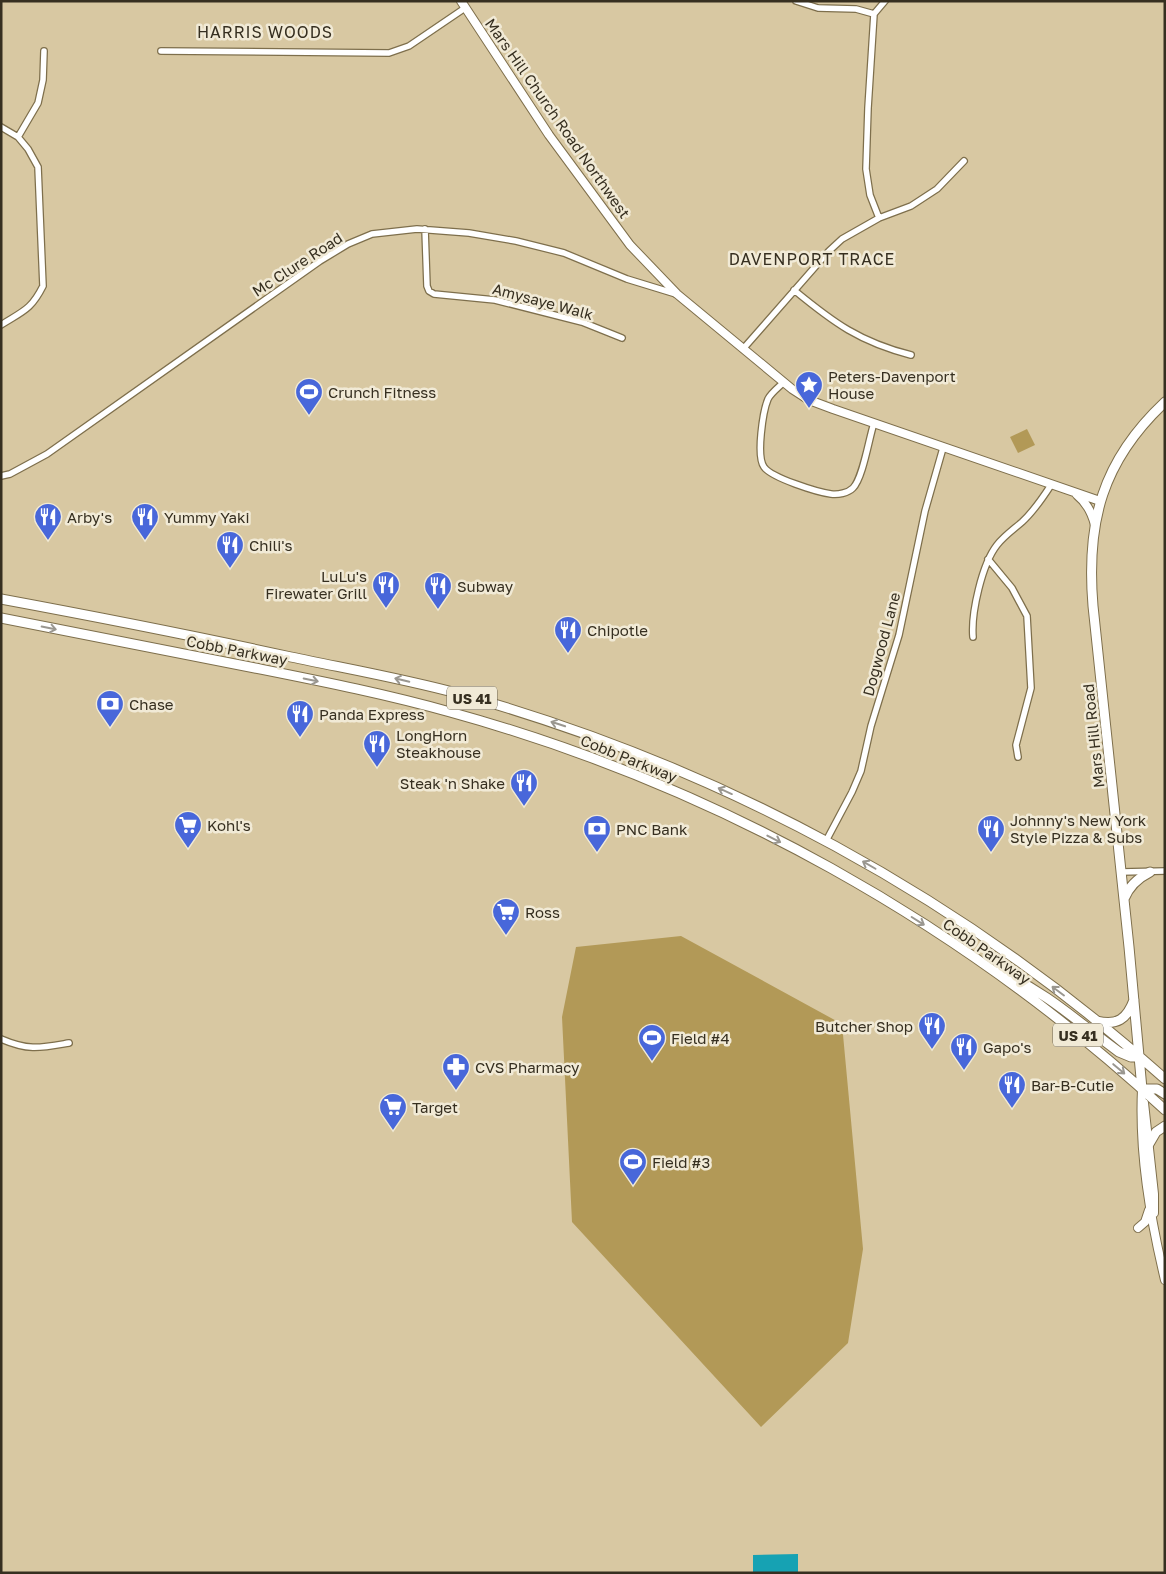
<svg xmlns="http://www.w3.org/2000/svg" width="1166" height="1574" font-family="'Golos Text',sans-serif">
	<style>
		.green { fill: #b29957 }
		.water { fill: #16a2b3 }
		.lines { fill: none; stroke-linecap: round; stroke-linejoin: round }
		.street-casing { stroke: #7e6f4c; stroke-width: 8 }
		.secondary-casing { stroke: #7e6f4c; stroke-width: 10 }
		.primary-casing { stroke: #7e6f4c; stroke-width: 11 }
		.street { stroke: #fff; stroke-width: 5.5 }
		.secondary { stroke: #fff; stroke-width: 8 }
		.primary { stroke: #fff; stroke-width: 9 }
		.oneway { stroke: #9a9790 }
		.labels { text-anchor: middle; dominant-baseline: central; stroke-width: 5; stroke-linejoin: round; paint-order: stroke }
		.shield { fill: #f1ead6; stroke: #6e6757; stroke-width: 1 }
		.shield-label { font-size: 14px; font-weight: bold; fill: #362f20 }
		.street-label { font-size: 15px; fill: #362f20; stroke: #f1ead6 }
		.poi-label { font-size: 15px; fill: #362f20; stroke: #f1ead6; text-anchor: start }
		.neighbourhood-label { font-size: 16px; letter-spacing: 1px; fill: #362f20; stroke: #f1ead6 }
	</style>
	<rect width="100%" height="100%" fill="#d8c8a2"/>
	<!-- green -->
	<path class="green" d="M1027 429 1035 445 1018 453 1010 437Z
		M681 936 842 1024 863 1249 848 1343 761 1427 572 1222 562 1017 576 947Z"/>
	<!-- water -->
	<path class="water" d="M798 1554V1573H753V1555Z"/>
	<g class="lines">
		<defs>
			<path id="street" d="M796 1 818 8 856 9 874 14
				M874 14 868 108 866 169 870 195 879 218
				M874 14 885 1
				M161 51 389 53 409 46 465 8
				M1 127 18 137 28 149 38 167 43 286C31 310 23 311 1 325
				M18 137 38 103 43 80 44 51
				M425 229 427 286 429 291 434 294 495 300 582 322 622 338
				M794 290C834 323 860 342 911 355
				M743 349 829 251 842 239 879 218 911 206 937 189 964 161
				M784 382C779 387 771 393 768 399 763 411 756 456 764 467 772 478 817 492 831 494 838 495 848 493 853 488 863 478 869 438 874 423
				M1 476 10 474 47 454 320 261 348 244 372 234 417 229 469 233 516 241 564 253 627 279 676 294
				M988 559 1012 588 1027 616 1031 688 1016 745 1018 757
				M973 637C971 613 982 564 997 545 1004 536 1014 529 1022 522 1034 511 1042 499 1051 485
				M826 841 852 792 861 771 871 726 899 635 925 511 943 448
				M1121 872 1165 871
				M1 1039C29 1051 40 1048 69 1043"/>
			<path id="secondary" d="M461 1 549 135 630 245 677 294 792 389 809 400 833 409 1100 501
				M1077 495C1087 503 1092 513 1095 525
				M1142 1089C1139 1153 1150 1217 1165 1280
				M1144 1103 1154 1194V1213
				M1138 1228 1145 1222 1149 1210"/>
			<path id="primary" d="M1 599C98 617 195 636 291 657 348 669 405 679 460 694 721 767 964 898 1165 1079
				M1 618C86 635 170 651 255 668 320 681 386 694 450 712 715 785 963 923 1165 1110
				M1124 899C1129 886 1138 878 1150 872
				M999 971C1046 992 1078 1022 1119 1052L1131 1057H1140
				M1097 1021C1117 1026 1127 1019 1134 1000
				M1142 1089 1129 947 1093 606C1086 522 1102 461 1165 402
				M1142 1089H1157L1165 1094
				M1149 1144 1156 1132 1165 1126"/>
		</defs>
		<!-- street casing -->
		<use href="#street" class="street-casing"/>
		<!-- secondary casing -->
		<use href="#secondary" class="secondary-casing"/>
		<!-- primary casing -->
		<use href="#primary" class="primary-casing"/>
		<!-- street -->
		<use href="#street" class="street"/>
		<!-- secondary -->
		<use href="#secondary" class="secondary"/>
		<!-- primary -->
		<use href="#primary" class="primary"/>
	</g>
	<!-- one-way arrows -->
	<defs><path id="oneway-shaft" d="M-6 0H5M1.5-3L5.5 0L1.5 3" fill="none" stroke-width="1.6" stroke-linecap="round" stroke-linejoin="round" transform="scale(1.25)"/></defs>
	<g class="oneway">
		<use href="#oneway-shaft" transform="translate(49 628) rotate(11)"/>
		<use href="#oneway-shaft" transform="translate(311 680) rotate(12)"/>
		<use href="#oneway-shaft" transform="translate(402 680) rotate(-167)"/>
		<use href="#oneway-shaft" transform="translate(558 724) rotate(-162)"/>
		<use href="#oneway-shaft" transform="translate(725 791) rotate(-156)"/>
		<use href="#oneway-shaft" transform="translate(774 839) rotate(27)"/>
		<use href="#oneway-shaft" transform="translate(869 865) rotate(-150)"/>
		<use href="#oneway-shaft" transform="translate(918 921) rotate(32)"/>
		<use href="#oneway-shaft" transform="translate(1058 991) rotate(-143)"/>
		<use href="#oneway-shaft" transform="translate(1119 1069) rotate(40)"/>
	</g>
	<!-- icons -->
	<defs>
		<symbol id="sight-pin" viewBox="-11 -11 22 30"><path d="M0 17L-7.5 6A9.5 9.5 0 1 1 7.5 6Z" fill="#4867da" stroke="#f1ead6"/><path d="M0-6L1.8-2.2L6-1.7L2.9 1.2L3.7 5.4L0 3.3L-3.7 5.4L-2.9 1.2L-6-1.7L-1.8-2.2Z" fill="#fff"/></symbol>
		<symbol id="stadium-pin" viewBox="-11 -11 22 30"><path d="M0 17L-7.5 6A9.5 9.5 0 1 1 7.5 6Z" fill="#4867da" stroke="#f1ead6"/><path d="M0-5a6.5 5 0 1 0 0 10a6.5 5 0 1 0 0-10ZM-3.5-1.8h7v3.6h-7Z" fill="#fff"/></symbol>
		<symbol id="restaurant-pin" viewBox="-11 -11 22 30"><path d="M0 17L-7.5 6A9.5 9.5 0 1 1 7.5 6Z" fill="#4867da" stroke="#f1ead6"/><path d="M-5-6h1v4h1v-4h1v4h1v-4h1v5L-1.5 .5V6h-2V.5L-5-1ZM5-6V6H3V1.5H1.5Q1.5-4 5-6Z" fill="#fff"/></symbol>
		<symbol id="bank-pin" viewBox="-11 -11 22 30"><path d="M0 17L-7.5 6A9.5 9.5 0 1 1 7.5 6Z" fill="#4867da" stroke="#f1ead6"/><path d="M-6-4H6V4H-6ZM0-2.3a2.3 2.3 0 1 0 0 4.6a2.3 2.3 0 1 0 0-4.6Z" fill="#fff"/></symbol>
		<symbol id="supermarket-pin" viewBox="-11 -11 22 30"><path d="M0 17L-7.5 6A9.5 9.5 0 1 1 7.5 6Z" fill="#4867da" stroke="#f1ead6"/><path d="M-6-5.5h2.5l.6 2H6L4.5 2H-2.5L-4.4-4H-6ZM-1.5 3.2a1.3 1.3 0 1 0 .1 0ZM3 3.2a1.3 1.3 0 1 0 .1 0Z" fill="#fff"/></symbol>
		<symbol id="pharmacy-pin" viewBox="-11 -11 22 30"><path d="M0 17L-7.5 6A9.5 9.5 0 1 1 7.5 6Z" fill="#4867da" stroke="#f1ead6"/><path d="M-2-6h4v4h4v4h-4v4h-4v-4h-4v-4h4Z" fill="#fff"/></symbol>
	</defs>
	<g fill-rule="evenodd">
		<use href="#sight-pin" x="793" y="369" width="32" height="43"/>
		<use href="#stadium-pin" x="293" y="376" width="32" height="43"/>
		<use href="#restaurant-pin" x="32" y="501" width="32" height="43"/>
		<use href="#restaurant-pin" x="129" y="501" width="32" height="43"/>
		<use href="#restaurant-pin" x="214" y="529" width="32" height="43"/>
		<use href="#restaurant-pin" x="370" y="569" width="32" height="43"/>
		<use href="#restaurant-pin" x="422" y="570" width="32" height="43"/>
		<use href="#restaurant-pin" x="552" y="614" width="32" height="43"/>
		<use href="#bank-pin" x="94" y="688" width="32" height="43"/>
		<use href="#restaurant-pin" x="284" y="698" width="32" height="43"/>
		<use href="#restaurant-pin" x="361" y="728" width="32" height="43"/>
		<use href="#restaurant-pin" x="508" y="767" width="32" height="43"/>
		<use href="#supermarket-pin" x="172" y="809" width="32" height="43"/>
		<use href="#bank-pin" x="581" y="813" width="32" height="43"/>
		<use href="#restaurant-pin" x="975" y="813" width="32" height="43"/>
		<use href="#supermarket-pin" x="490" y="896" width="32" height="43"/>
		<use href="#restaurant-pin" x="916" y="1010" width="32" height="43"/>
		<use href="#stadium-pin" x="636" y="1022" width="32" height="43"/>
		<use href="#restaurant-pin" x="948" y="1031" width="32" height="43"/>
		<use href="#pharmacy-pin" x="440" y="1051" width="32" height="43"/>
		<use href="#restaurant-pin" x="996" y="1069" width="32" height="43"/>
		<use href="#supermarket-pin" x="377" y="1091" width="32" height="43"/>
		<use href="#stadium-pin" x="617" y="1146" width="32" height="43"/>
	</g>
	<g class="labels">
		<!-- shield labels -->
		<g class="shield">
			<rect x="447" y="686.5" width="50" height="23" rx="4"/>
			<rect x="1053" y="1023.5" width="50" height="23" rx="4"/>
		</g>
		<g class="shield-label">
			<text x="472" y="698">US 41</text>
			<text x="1078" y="1035">US 41</text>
		</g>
		<!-- street labels -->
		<g class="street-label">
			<text transform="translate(558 118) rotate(55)">Mars Hill Church Road Northwest</text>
			<text transform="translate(297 264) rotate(-33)">Mc Clure Road</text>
			<text transform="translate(543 301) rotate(15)">Amysaye Walk</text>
			<text transform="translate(881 644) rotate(-75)">Dogwood Lane</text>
			<text transform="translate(237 650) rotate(11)">Cobb Parkway</text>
			<text transform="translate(1093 736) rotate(-96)">Mars Hill Road</text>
			<text transform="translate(629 758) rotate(22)">Cobb Parkway</text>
			<text transform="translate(987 951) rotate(35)">Cobb Parkway</text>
		</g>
		<!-- poi labels -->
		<g class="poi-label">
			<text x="828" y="376">Peters-Davenport<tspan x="828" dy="17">House</tspan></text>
			<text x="328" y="392">Crunch Fitness</text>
			<text x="67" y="517">Arby's</text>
			<text x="164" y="517">Yummy Yaki</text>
			<text x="249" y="545">Chili's</text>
			<text x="367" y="576" text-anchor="end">LuLu's<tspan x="367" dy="17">Firewater Grill</tspan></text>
			<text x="457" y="586">Subway</text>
			<text x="587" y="630">Chipotle</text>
			<text x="129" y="704">Chase</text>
			<text x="319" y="714">Panda Express</text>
			<text x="396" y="735">LongHorn<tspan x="396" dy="17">Steakhouse</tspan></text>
			<text x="505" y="783" text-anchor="end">Steak 'n Shake</text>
			<text x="1010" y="820">Johnny's New York<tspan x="1010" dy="17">Style Pizza &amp; Subs</tspan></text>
			<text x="207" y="825">Kohl's</text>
			<text x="616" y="829">PNC Bank</text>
			<text x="525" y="912">Ross</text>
			<text x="913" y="1026" text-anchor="end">Butcher Shop</text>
			<text x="671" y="1038">Field #4</text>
			<text x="983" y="1047">Gapo's</text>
			<text x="475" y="1067">CVS Pharmacy</text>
			<text x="1031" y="1085">Bar-B-Cutie</text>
			<text x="412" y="1107">Target</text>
			<text x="652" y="1162">Field #3</text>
		</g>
		<!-- neighbourhood labels -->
		<g class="neighbourhood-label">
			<text x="265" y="32">HARRIS WOODS</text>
			<text x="812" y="259">DAVENPORT TRACE</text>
		</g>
	</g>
	<!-- border -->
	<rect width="1166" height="1574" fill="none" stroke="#362f20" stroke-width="5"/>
</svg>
